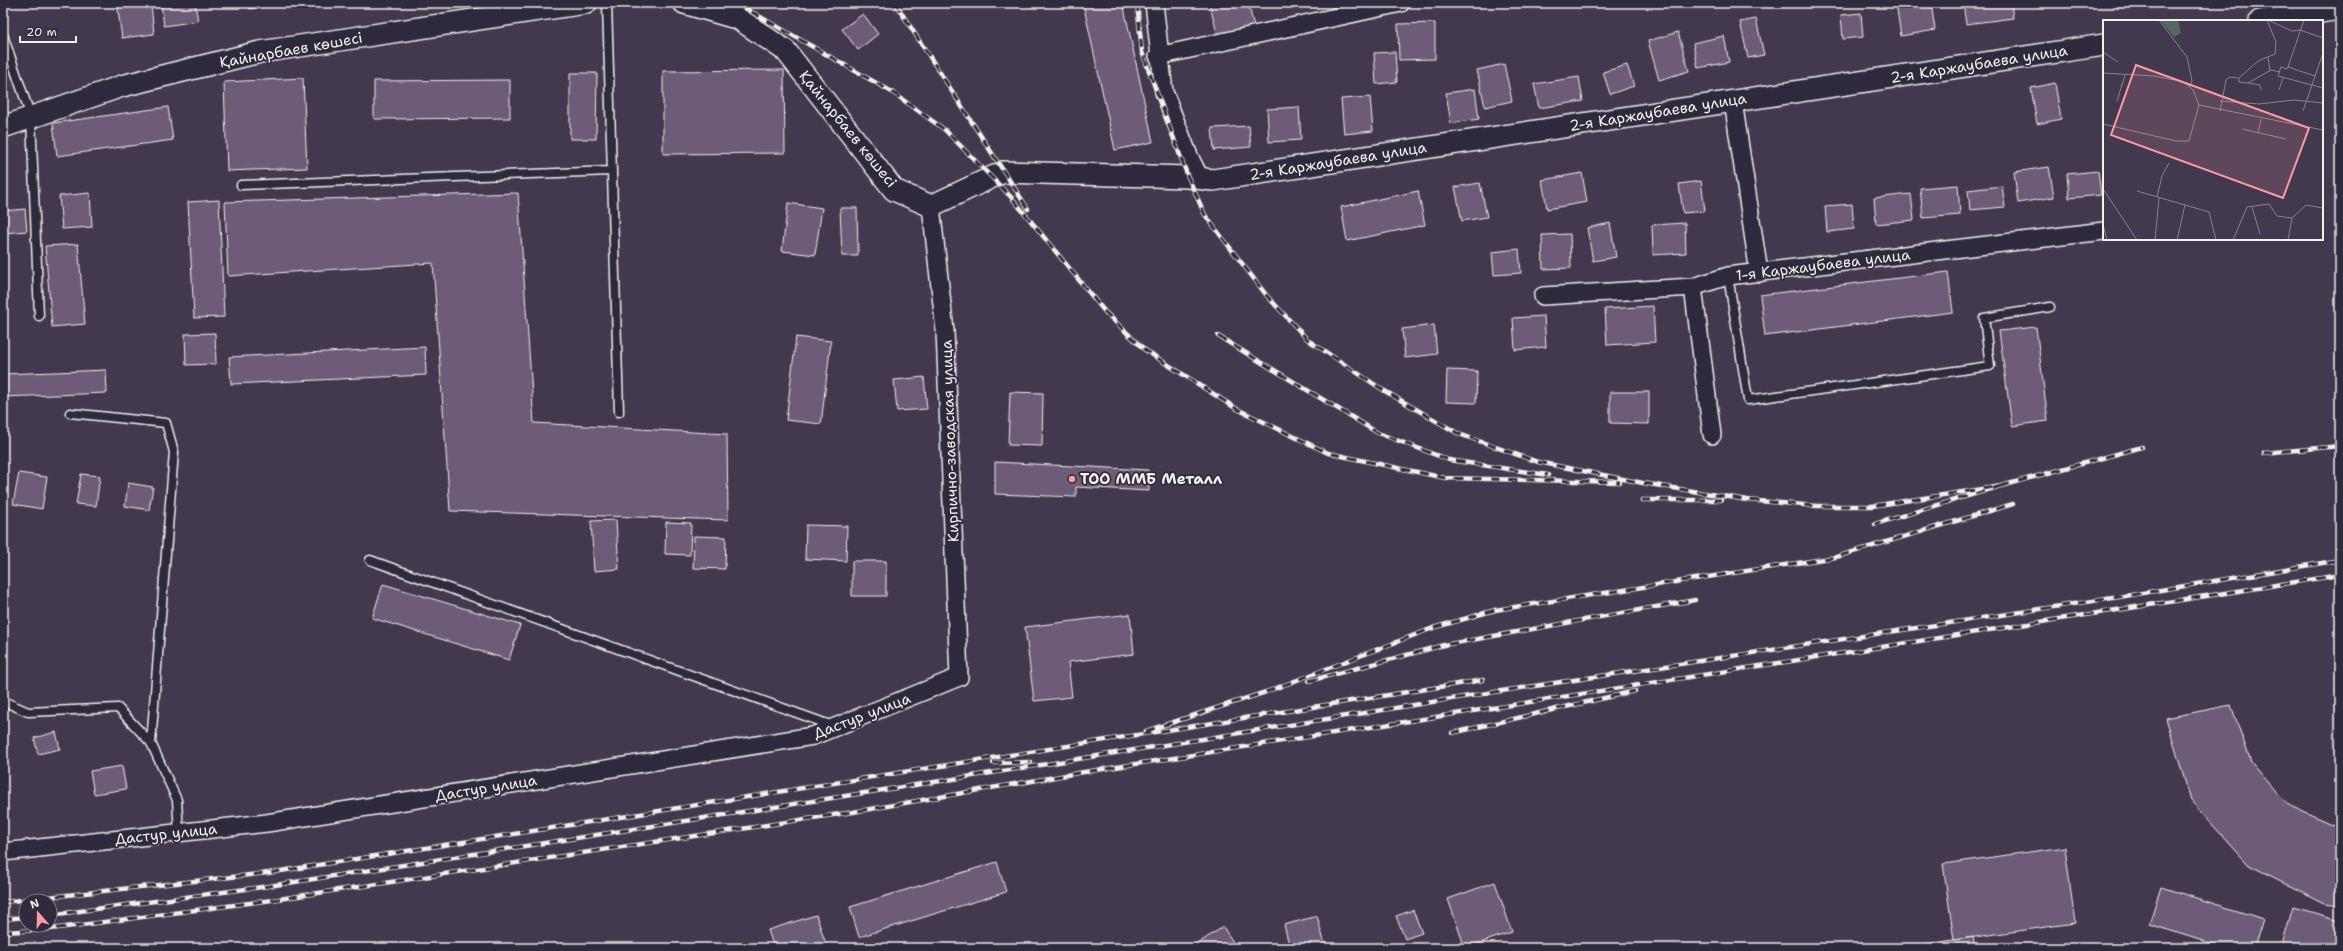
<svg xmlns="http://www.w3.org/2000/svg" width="2343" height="951" font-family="'Shantell Sans',sans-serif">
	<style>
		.building { fill: #6d5c77; stroke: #f4f1e8 }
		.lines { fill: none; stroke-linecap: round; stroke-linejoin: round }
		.service-casing { stroke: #f4f1e8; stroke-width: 11 }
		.minor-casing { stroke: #f4f1e8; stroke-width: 20 }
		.tertiary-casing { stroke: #f4f1e8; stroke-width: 24 }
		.service { stroke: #2f2a3d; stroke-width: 8 }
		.minor { stroke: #2f2a3d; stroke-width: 17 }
		.tertiary { stroke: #2f2a3d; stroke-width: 21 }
		.rail-casing { stroke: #f4f1e8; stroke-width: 4.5 }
		.rail { stroke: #2f2a3d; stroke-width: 3; stroke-dasharray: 9; stroke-linecap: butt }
		.poi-dot { fill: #ff9aa2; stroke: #2f2a3d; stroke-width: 1.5 }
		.labels { text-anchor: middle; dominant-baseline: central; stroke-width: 3.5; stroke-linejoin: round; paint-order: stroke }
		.street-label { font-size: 15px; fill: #f4f1e8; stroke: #2f2a3d }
		.poi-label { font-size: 15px; font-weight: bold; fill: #f4f1e8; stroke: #2f2a3d; text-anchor: start }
		.inset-road { fill: none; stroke: #89838c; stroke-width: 1 }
		.view { fill: #ff9aa2; fill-opacity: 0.15; stroke: #ff9aa2; stroke-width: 2 }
		.inset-edge { fill: none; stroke: #f4f1e8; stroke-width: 2 }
	</style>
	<rect width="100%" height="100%" fill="#42394e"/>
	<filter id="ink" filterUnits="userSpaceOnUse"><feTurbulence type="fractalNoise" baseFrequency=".025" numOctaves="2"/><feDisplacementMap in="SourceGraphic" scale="8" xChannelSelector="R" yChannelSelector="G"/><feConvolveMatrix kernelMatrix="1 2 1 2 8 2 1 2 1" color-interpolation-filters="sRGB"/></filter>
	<g filter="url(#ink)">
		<!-- building -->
		<path class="building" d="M117 3H151L154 34 122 38Z
			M161 3H195L198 21 164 26Z
			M248 3H279V4L250 9Z
			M1083 3H1123L1153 142 1115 150Z
			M1209 3H1248L1255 30 1219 40Z
			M1332 3H1357L1334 10Z
			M1896 3H1931L1935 30 1901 36Z
			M1963 3H2011L2013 18 1966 24Z
			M1861 13 1863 37 1843 39 1841 15Z
			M863 14 878 34 858 50 842 29Z
			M1756 19 1764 55 1748 58 1740 22Z
			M1435 23V59L1399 60 1398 24Z
			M1678 32 1689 71 1659 80 1648 41Z
			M1724 36 1729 62 1698 68 1693 43Z
			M1395 52 1397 82 1376 84 1374 53Z
			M1504 64 1512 101 1485 107 1477 70Z
			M1627 65 1634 86 1610 94 1603 72Z
			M784 70 785 153 663 154V71Z
			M570 73H597L596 139H570Z
			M1579 77 1583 101 1539 108 1534 84Z
			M303 78 307 168 227 171 224 82Z
			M510 80V118L374 119V81Z
			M2055 83 2061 119 2037 124 2031 88Z
			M1475 89 1479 119 1451 123 1446 93Z
			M1370 97 1373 131 1344 134 1341 99Z
			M168 107 173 140 57 156 53 123Z
			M1299 107 1301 140 1269 142 1267 109Z
			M1249 126 1251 147 1214 150 1212 128Z
			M2049 167 2054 197 2018 203 2014 172Z
			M2098 171 2101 195 2069 198 2067 174Z
			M1582 173 1587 202 1547 209 1542 180Z
			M1701 181 1705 211 1683 213 1679 184Z
			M1480 183 1487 217 1462 221 1455 187Z
			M1958 185 1960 215 1923 218 1920 188Z
			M2002 186 2005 207 1970 210 1968 190Z
			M1418 191 1425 225 1347 241 1341 207Z
			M90 193 92 227 62 229 59 196Z
			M518 193 534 423 727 434 728 520 450 511 433 263 228 276 225 202Z
			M1911 194 1914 220 1876 224 1874 198Z
			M219 200 224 317 194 318 188 202Z
			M788 203 822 208 815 255 782 251Z
			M1852 204 1854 229 1827 232 1825 206Z
			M840 208H857L858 256H842Z
			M25 209 27 231 4 233 3 211Z
			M1610 223 1616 257 1593 261 1587 228Z
			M1685 223 1686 253 1653 255 1652 225Z
			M1570 234 1571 268 1543 269 1542 235Z
			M78 244 85 324 52 327 45 246Z
			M1519 249 1521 273 1494 275 1492 252Z
			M1948 272 1953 312 1765 336 1760 295Z
			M1653 306 1655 342 1607 345 1605 309Z
			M1544 316 1546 347 1515 350 1513 318Z
			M1434 325 1437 354 1405 358 1402 329Z
			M2036 327 2048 421 2012 426 1999 331Z
			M215 333 216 364 186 365 185 334Z
			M796 337 831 341 821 424 786 420Z
			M425 347 426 375 231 384 229 357Z
			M106 370 107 393 3 397V374Z
			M1447 370 1477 371 1476 403 1446 402Z
			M924 377 927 409 897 411 894 380Z
			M1010 392 1043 393 1042 446 1008 445Z
			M1610 392H1649V424L1610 423Z
			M995 462 1148 470 1149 491 1076 487V497L995 494Z
			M19 473 47 477 42 509 13 504Z
			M81 474 100 476 96 506 76 504Z
			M128 483 153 487 149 510 125 506Z
			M616 520 619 569 594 571 591 521Z
			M666 522 691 523 690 555 665 554Z
			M806 525 847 526 846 561 805 559Z
			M694 536 726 537 725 569 693 568Z
			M852 561H886V596H852Z
			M383 584 520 625 509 660 372 618Z
			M1130 614 1134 654 1068 662 1072 697 1034 701 1025 627Z
			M2231 705 2251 762 2287 804 2340 828V905L2325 903 2249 865 2191 801 2166 718Z
			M56 732 60 749 38 754 34 738Z
			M122 766 126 789 94 794 90 771Z
			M2065 847 2075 923 1954 940 1943 864Z
			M997 862 1006 892 859 937 850 907Z
			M1495 882 1512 932 1465 948 1448 899Z
			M2161 887 2263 919 2254 948H2225L2149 924Z
			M2293 907 2340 920V948H2281Z
			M1413 910 1422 933 1405 939 1396 916Z
			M816 915 827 947 774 948 768 930Z
			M1317 916 1326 948H1290L1284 925Z
			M1223 927 1237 948H1195L1194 946Z
			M1973 937 1975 948H1897L1954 940Z
			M2030 945V948H2006Z"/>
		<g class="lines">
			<defs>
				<path id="service" d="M607 3 619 412
					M3 35 31 117 39 316
					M241 185 612 171
					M1728 276 1748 400 1990 366 1984 318 2050 307
					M70 413 166 423 174 452 151 743
					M370 560 833 726
					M3 701 28 712 118 708 151 743 177 800 179 833"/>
				<path id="minor" d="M1154 3 1164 92 1189 156 1200 178
					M739 19V3
					M1158 56 1401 3
					M1733 101 1759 273
					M1693 287 1712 435
					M1543 296 1693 287 1728 276 2104 231
					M3 852 267 823 813 736 959 677 945 331 931 206"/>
				<path id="tertiary" d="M684 3 739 19 786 51 894 190 931 206 1003 172 1188 177 1213 180 2104 45
					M2260 21 2340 9
					M3 127 122 86 260 52 586 3"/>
			</defs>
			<!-- service casing -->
			<use href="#service" class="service-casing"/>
			<!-- minor casing -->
			<use href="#minor" class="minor-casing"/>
			<!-- tertiary casing -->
			<use href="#tertiary" class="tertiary-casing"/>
			<!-- service -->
			<use href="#service" class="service"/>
			<!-- minor -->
			<use href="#minor" class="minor"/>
			<!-- tertiary -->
			<use href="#tertiary" class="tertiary"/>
			<defs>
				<path id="rail" d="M736 3 892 92 945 130 1012 198 1105 312 1145 350 1237 409 1328 453 1445 478 1620 482
					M895 3 1028 209
					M1137 3 1142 52 1188 177 1205 215 1267 296 1308 340 1383 390 1459 434 1538 462 1643 483 1747 500 1816 506H1872L2001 486 1875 524
					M1218 336 1378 433 1449 460 1548 475
					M2264 453 2340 446
					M2001 486 2142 447
					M1642 500H1721
					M1309 681 1444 645 1695 600
					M1146 731 1266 692 1433 628 1495 610 1836 557 2013 504
					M1452 733 1635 691
					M993 763 1031 762
					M3 902 268 873 1483 680
					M50 915 269 886 960 778 1482 694 2113 598 2340 560
					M3 919 26 917
					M3 932 43 930 272 900 853 812 1078 773 2340 575"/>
			</defs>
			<!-- rail casing -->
			<use href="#rail" class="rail-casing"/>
			<!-- rail -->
			<use href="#rail" class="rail"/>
		</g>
	</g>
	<!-- markers -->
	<circle class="poi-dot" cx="1072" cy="479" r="4"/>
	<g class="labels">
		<!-- street labels -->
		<g class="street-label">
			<text transform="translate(291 50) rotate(-10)">Қайнарбаев көшесі</text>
			<text transform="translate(1979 64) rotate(-9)">2-я Каржаубаева улица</text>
			<text transform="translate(1658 112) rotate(-9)">2-я Каржаубаева улица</text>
			<text transform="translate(848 129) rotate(51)">Қайнарбаев көшесі</text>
			<text transform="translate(1338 161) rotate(-9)">2-я Каржаубаева улица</text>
			<text transform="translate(1823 265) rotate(-7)">1-я Каржаубаева улица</text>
			<text transform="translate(950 441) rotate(-92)">Кирпично-заводская улица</text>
			<text transform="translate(862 716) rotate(-21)">Дастур улица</text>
			<text transform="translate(486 788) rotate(-9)">Дастур улица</text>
			<text transform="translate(166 834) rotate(-6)">Дастур улица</text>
		</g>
		<!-- poi labels -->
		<g class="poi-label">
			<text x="1080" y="479">ТОО ММБ Металл</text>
		</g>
	</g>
	<!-- overview -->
	<g transform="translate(2103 20)">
		<rect width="220" height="220" fill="#42394e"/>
		<path d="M57 0H75L78 13 71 17Z" fill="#546963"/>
		<path class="inset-road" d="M56 0 84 37 89 61 87 66M164 0 173 22 172 34 155 41 136 58V62L145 63 168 50 177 52M165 0 189 11 197 10 220 18M0 32 15 42M165 37 167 51M185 47 184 49 178 47 175 56 220 68M185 47 201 0M185 47 212 56M0 53 51 56 81 62 90 70 96 85 220 110M145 63 157 65 158 70M176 70 180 58M14 81 22 55M117 81 156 84 191 80 220 83M117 91 123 60 127 57 135 58M200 91 220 33M0 104 73 121H86L96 85M139 109 183 119M155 113 158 99M0 169 34 220M34 171 106 192 113 220M54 177 59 156 66 143M149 187 157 214M189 198 203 185 220 188M0 205 4 220M52 220 56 178M74 220 82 185M130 220 144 187 166 184 174 196 189 198M185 220 189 198"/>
		<path class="view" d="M33 45 206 108 180 178 8 115Z"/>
		<rect width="220" height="220" class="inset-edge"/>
	</g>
	<!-- margin -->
	<rect width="2343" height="951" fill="none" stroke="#2f2a3d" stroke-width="16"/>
	<rect x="8" y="8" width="2327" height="935" fill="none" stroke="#f4f1e8" stroke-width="1.5" filter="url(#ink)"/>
	<!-- north arrow -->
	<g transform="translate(38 913) rotate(340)"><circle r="19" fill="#2f2a3d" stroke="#7e7a81"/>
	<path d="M0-3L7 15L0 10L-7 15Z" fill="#ff9aa2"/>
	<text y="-6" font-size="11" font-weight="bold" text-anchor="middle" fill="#f4f1e8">N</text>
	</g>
	<!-- scale -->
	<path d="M20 36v6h56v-6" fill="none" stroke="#f4f1e8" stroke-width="2"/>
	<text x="26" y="36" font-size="12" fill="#f4f1e8" stroke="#2f2a3d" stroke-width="3" paint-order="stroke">20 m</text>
</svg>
